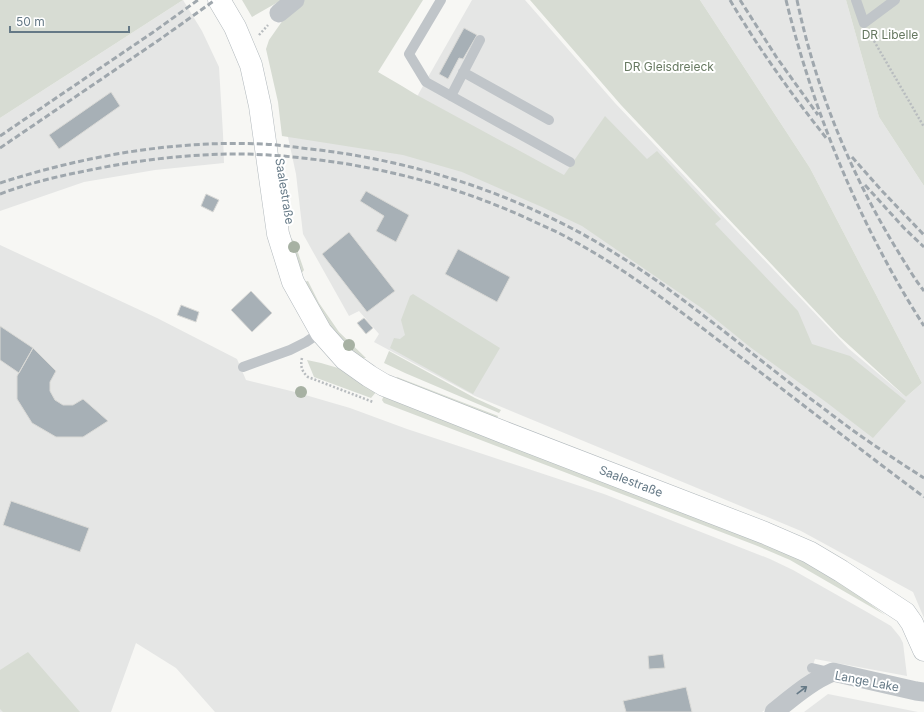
<svg xmlns="http://www.w3.org/2000/svg" width="924" height="712" font-family="Inter,sans-serif">
	<style>
		.built { fill: #e5e6e5 }
		.green { fill: #d7dcd3 }
		.building { fill: #a7b0b6; stroke: #d9d9d6 }
		.lines { fill: none; stroke-linecap: round; stroke-linejoin: round }
		.secondary-casing { stroke: #b2b9bd; stroke-width: 23 }
		.path { stroke: #b8bcbf; stroke-width: 2.5; stroke-dasharray: 2 2; stroke-linecap: butt }
		.service { stroke: #c0c5c9; stroke-width: 10 }
		.minor { stroke: #c0c5c9; stroke-width: 19 }
		.secondary { stroke: #fff; stroke-width: 22 }
		.rail { stroke: #9fa7ad; stroke-width: 3; stroke-dasharray: 6 3; stroke-linecap: butt }
		.tree { fill: #a7b1a3 }
		.oneway { stroke: #657986 }
		.labels { text-anchor: middle; dominant-baseline: central; stroke-width: 4; stroke-linejoin: round; paint-order: stroke }
		.park-label { font-size: 12px; fill: #667860; stroke: #fff }
		.street-label { font-size: 12px; fill: #657986; stroke: #fff }
	</style>
	<rect width="100%" height="100%" fill="#f7f7f4"/>
	<!-- built -->
	<path class="built" d="M183 0 202 31 219 67 223 134 224 163 155 170 84 182 0 211V118Z
		M472 0H525L615 103 848 348 906 397 922 383 810 168 700 0H846L879 117 924 186V618L913 592 801 531 475 396 374 342 379 334 359 311 349 316 303 234 296 174 286 128 393 147 419 93Z
		M0 245 157 318 237 359 246 380 295 392 350 408 407 429 604 494 770 559 793 570 867 612 891 626 900 637 903 643 907 676 815 659 812 668 809 675 762 712H215L176 668 136 643 111 712H0Z
		M828 694 918 712H804Z"/>
	<!-- green -->
	<path class="green" d="M0 0H183L0 118Z
		M242 0H423L378 72 402 86 415 94 564 175 605 116 647 159 657 151 721 219 715 224 798 311 812 344 850 356 906 401 873 438 826 402 750 347 703 309 582 226 542 207 462 172 403 155 282 136 278 102 266 49 269 40 290 10 280 1 252 17Z
		M530 0H700L810 168 922 383 906 397 840 337 621 105Z
		M846 0H924V186L879 117Z
		M287 235 294 241 304 270 301 274Z
		M308 281 319 303 339 332 366 358H358L332 331 303 282Z
		M413 294 500 348 473 394 390 348 394 338 400 339 405 335 401 320 410 296Z
		M389 351 475 398 501 410 499 413 405 373 384 363Z
		M307 360 321 363 338 368 377 391 371 398 314 377Z
		M397 377 498 416 495 422 395 381Z
		M384 395 790 552 857 594 885 615 790 560 755 545 384 403 382 400Z
		M28 652 80 712H3L0 709V670Z"/>
	<!-- building -->
	<path class="building" d="M464 28 477 35 463 59 459 58 448 79 439 74Z
		M111 92 120 106 59 149 49 135Z
		M366 191 409 215 396 242 376 231 384 216 360 201Z
		M206 194 219 200 213 212 201 206Z
		M349 232 395 291 367 312 322 254Z
		M458 249 510 277 497 302 445 274Z
		M251 291 272 313 252 332 231 310Z
		M181 305 199 312 196 322 177 315Z
		M364 318 373 328 366 334 357 323Z
		M0 326 33 348 19 373 0 360Z
		M33 348 56 371 50 382V391L55 400 63 405H73L83 399 108 421 83 437H56L32 423 17 399V376Z
		M11 501 89 528 80 552 3 525Z
		M663 654 665 668 649 669 648 656Z
		M686 687 692 712H626L623 701Z"/>
	<g class="lines">
		<defs>
			<path id="secondary" d="M219 0 235 27 251 65 260 106 278 234 293 282 321 332 345 359 369 376 384 385 503 432 765 533 809 552 841 571 905 613 912 623 924 650"/>
		</defs>
		<!-- secondary casing -->
		<use href="#secondary" class="secondary-casing"/>
		<!-- path -->
		<path class="path" d="M870 34 924 127
			M259 35 268 25
			M302 358C300 366 302 372 308 377L373 402"/>
		<!-- service -->
		<path class="service" d="M441 0 409 54 426 82 570 162
			M856 0 864 23 895 0
			M463 72 549 120
			M451 96 480 40
			M243 367 290 350 306 342 321 332
			M812 668 829 672"/>
		<!-- minor -->
		<path class="minor" d="M279 13 295 0
			M774 712C793 697 811 681 833 672L916 691 924 692"/>
		<!-- secondary -->
		<use href="#secondary" class="secondary"/>
		<!-- rail -->
		<path class="rail" d="M730 0C759 49 792 95 827 139
			M740 0 777 58 818 115
			M786 0C814 114 861 228 924 326
			M797 0C815 86 849 170 894 245 904 261 913 277 924 291
			M0 136 152 33 198 0
			M0 148 159 40 215 0
			M852 157 883 192 924 235
			M0 183C84 156 174 140 263 144 282 145 300 148 319 150 408 161 493 187 573 229 598 242 623 258 647 274 709 317 766 366 827 411 858 435 891 457 924 478
			M865 185 904 228 924 247
			M0 194C29 183 59 176 90 170 138 160 188 154 238 154 272 154 307 158 341 163 410 174 474 193 537 223 548 228 560 233 570 239 631 272 685 315 739 356 801 403 862 451 924 497"/>
	</g>
	<!-- trees -->
	<g class="tree">
		<circle cx="294" cy="247" r="6"/>
		<circle cx="349" cy="345" r="6"/>
		<circle cx="301" cy="392" r="6"/>
	</g>
	<!-- one-way arrows -->
	<defs><path id="oneway-shaft" d="M-6 0H5M1.5-3L5.5 0L1.5 3" fill="none" stroke-width="1.6" stroke-linecap="round" stroke-linejoin="round"/></defs>
	<use class="oneway" href="#oneway-shaft" transform="translate(802 690) rotate(-37)"/>
	<g class="labels">
		<!-- park labels -->
		<g class="park-label">
			<text x="890" y="34">DR Libelle</text>
			<text x="669" y="66">DR Gleisdreieck</text>
		</g>
		<!-- street labels -->
		<g class="street-label">
			<text transform="translate(285 191) rotate(81)">Saalestraße</text>
			<text transform="translate(631 481) rotate(21)">Saalestraße</text>
			<text transform="translate(867 681) rotate(11)">Lange Lake</text>
		</g>
	</g>
	<!-- scale -->
	<path d="M10 26v6h119v-6" fill="none" stroke="#657986" stroke-width="2"/>
	<text x="16" y="26" font-size="12" fill="#657986" stroke="#ffffff" stroke-width="3" paint-order="stroke">50 m</text>
</svg>
